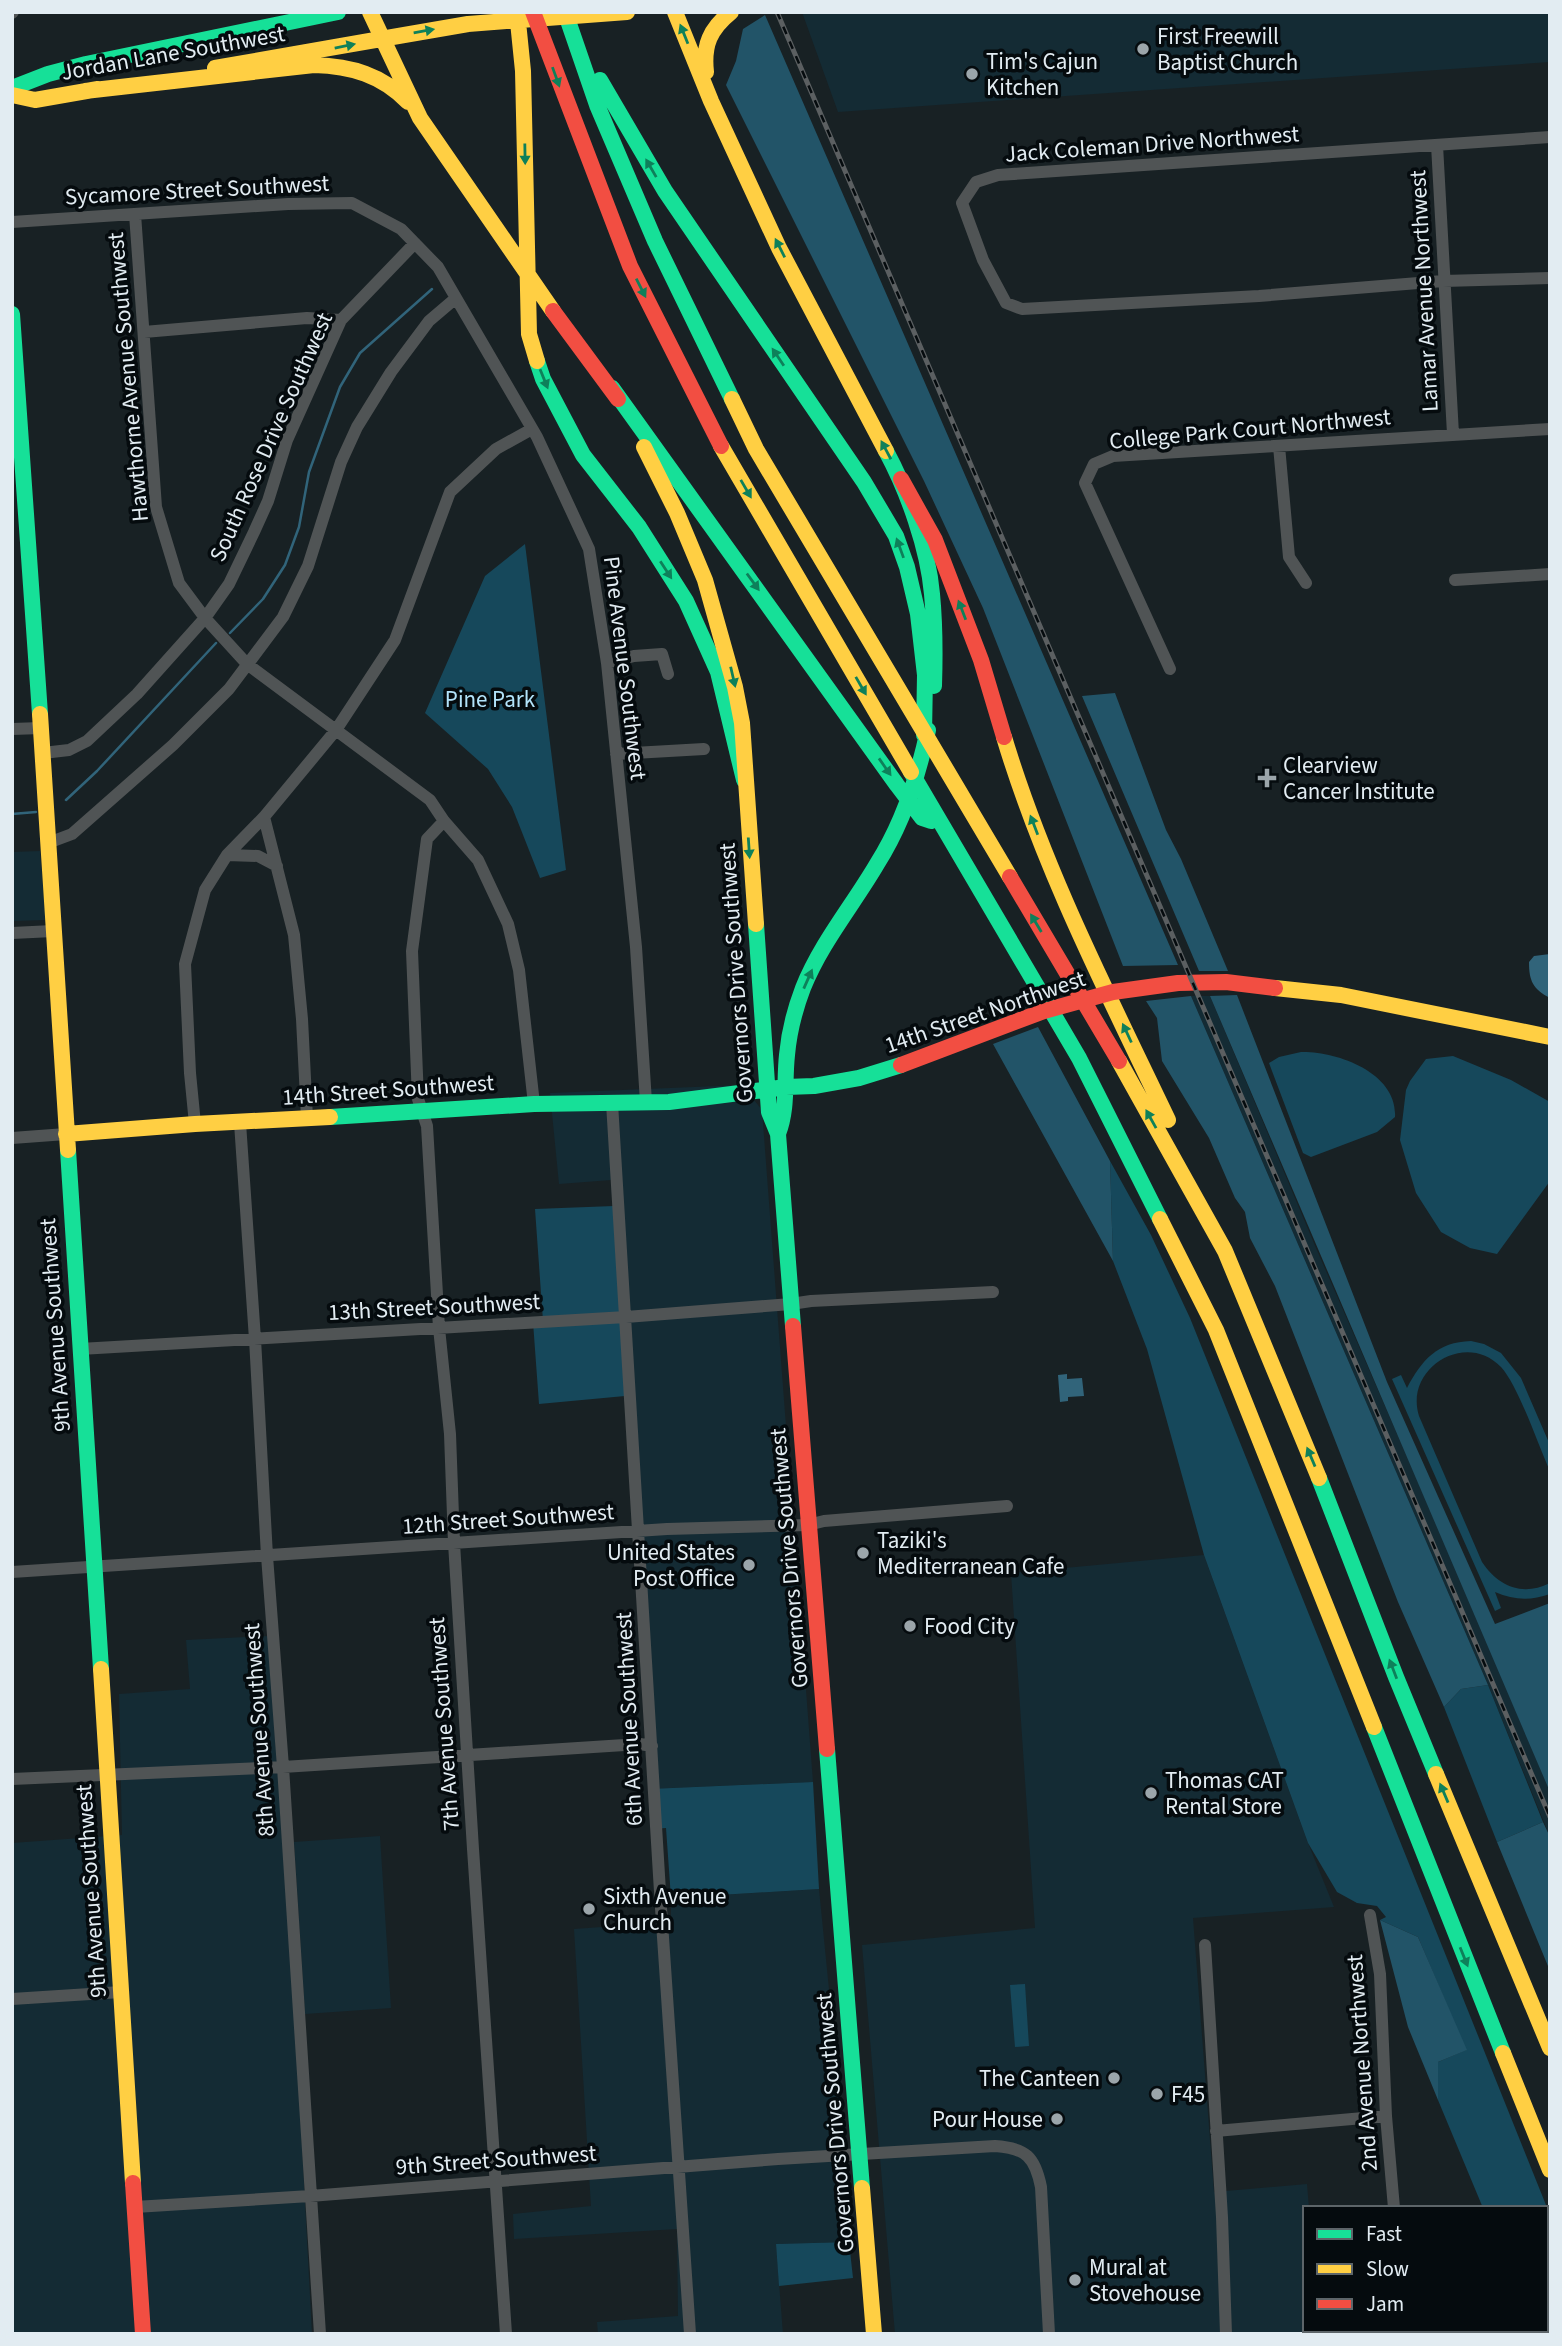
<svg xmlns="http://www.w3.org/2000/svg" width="1562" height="2346" font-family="'Source Sans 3',sans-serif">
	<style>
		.built { fill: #142b34 }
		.green { fill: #16485b }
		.forest { fill: #225468 }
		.water { fill: #31647a }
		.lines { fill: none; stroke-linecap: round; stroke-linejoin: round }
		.stream { stroke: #31647a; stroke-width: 2.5 }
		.street { stroke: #505455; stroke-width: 12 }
		.fast { stroke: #16e098; stroke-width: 16 }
		.slow { stroke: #ffcf43; stroke-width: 16 }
		.jam { stroke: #f24e42; stroke-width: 16 }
		.rail-casing { stroke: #5b5f61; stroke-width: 5 }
		.rail { stroke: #050b0e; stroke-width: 2.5; stroke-dasharray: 8; stroke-linecap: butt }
		.oneway { fill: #0e805a }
		.poi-dot { fill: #9ba5aa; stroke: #050b0e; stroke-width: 2.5 }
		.labels { text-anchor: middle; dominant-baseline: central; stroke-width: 7; stroke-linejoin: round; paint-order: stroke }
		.poi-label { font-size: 23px; fill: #e2ecf2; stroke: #050b0e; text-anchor: start }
		.street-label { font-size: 23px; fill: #e2ecf2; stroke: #050b0e }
		.park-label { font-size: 23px; fill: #b2e3fa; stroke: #050b0e }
	</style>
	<rect width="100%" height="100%" fill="#182124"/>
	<!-- built -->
	<path class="built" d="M802 12H1550V62L838 112Z
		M40 851 46 920 12 921V852Z
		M1191 996H1210L1316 1248 1464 1587 1550 1792V1837L1488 1685Z
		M742 1085 762 1110 813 1782 649 1789 611 1180 559 1184 550 1093Z
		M1204 1555 1308 1843 1334 1907 1193 1918 1214 2192 1307 2184 1309 2208H1305V2330H1371L1323 2334H895L862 1945 1035 1928 1011 1573Z
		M268 1636 295 2013 312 2334H12V1843L122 1835 119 1694 190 1689 186 1640Z
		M380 1836 391 2008 305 2014 294 1842Z
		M819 1889 845 2150 849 2242 776 2244 783 2334H598L597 2322 678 2316 677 2229 514 2239 513 2214 591 2206 574 1929 671 1922V1898Z"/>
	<!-- green -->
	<path class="green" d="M525 544 566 870 540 878 512 807 488 769 425 713 485 576Z
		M1301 1052C1337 1051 1398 1073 1395 1117L1377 1132 1311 1157 1303 1153 1269 1063 1279 1057Z
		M1453 1056 1511 1080 1550 1102V1181L1497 1254 1470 1248 1441 1232 1416 1193 1400 1140 1406 1090 1410 1081 1426 1059Z
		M1110 1161 1151 1235 1190 1318 1550 2215V2331L1546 2322V2208H1483L1438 2100V2062L1466 2050 1418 1937 1380 1920 1386 1917 1377 1906 1357 1903 1337 1892 1308 1843 1204 1555 1147 1349 1113 1261Z
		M614 1206 625 1396 539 1404 533 1322 543 1321 535 1209Z
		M1471 1341 1484 1344 1501 1353 1521 1378 1550 1445V1471C1538 1445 1519 1387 1501 1367 1466 1330 1404 1368 1419 1416L1482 1562C1498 1586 1522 1597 1550 1583V1594C1530 1601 1514 1600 1495 1592L1501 1608 1495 1611 1392 1379 1401 1375 1407 1388C1422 1360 1437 1342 1471 1341Z
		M1488 1685 1543 1822 1497 1842 1444 1707 1461 1689Z
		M813 1782 819 1889 671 1898 666 1828 652 1829 649 1789Z
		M1025 1984 1029 2046 1015 2047 1010 1985Z
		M849 2242 853 2278 779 2286 776 2244Z"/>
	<!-- forest -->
	<path class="forest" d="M765 15 1178 965 1123 966 983 608 924 481 726 85 736 61 743 29Z
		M1115 693 1166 830 1181 859 1228 971H1199L1082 696Z
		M1237 995 1387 1382 1495 1624 1550 1603V1792L1210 996Z
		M1191 996 1488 1685 1461 1689 1444 1707 1398 1602 1275 1286 1250 1238 1245 1212 1235 1198 1209 1138 1162 1061 1157 1018 1146 1001Z
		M1038 1027 1110 1161 1113 1261 993 1044Z
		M1543 1822 1550 1837V1971L1497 1842Z
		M1380 1920 1418 1937 1467 2050 1438 2062V2100L1408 2027Z"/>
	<!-- water -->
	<path class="water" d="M1550 954V998C1533 989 1529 981 1529 962L1534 956Z
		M1067 1374V1379L1082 1378 1084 1396 1068 1397V1401L1060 1402 1058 1375Z"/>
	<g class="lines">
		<!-- stream -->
		<path class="stream" d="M230 633 263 599 285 565 299 527 309 472 340 387 360 353 432 289
			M66 800 97 771 216 643
			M12 814 36 812"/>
		<!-- street -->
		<path class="street" d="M12 13 13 12
			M1550 137 998 175 976 182 962 203 983 260 1006 303 1022 309 1259 296 1443 281 1550 278
			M1437 145 1453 434
			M135 214 156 507 179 583 205 618 247 664 430 800 444 821 478 860 508 924 519 970 534 1104
			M12 222 288 204 352 203 401 229 438 267 537 437 589 549 607 663 636 947 646 1102
			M144 332 307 318 341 320
			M1279 446 1289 557 1306 583
			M1455 580 1550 574
			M607 663 634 656 662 654 668 674
			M1170 669 1085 483 1094 464 1113 456 1550 429
			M12 729 41 728
			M43 753 69 750 87 741 137 694 205 618 229 584 254 532 268 501 287 440 341 320 415 243
			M616 754 704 749
			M264 817 294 935 302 1019 307 1118
			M444 821 427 839 412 951 418 1099 427 1126 439 1328 450 1434 454 1543 473 1849 506 2334
			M48 843 72 834 173 745 229 689 283 617 308 566 341 462 357 427 391 372 429 321 456 298
			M227 855 258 856 277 866
			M12 933 53 931
			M612 1103 661 1908 690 2334
			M240 1123 255 1339 267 1556 283 1767 320 2334
			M195 1124 190 1073 185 964 205 890 227 855 264 817 336 730 395 640 450 492 496 449 532 429
			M12 1138 66 1134
			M80 1349 626 1317 791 1304 811 1301 993 1292
			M12 1572 667 1529 808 1525 824 1521 1007 1506
			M12 1779 283 1767 640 1744 652 1746
			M1370 1915 1380 1974 1386 2116 1394 2208
			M1205 1945 1222 2217 1226 2334
			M12 1999 121 1992
			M1216 2131 1386 2116
			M135 2207 310 2196 778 2159 995 2146C1026 2148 1035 2157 1041 2187L1049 2334
			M1404 2330V2334
			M1497 2334 1505 2330"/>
		<!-- fast -->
		<path class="fast" d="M565 12 597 105 655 241 732 399
			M303 18 311 12
			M600 80 665 191 864 482 896 536 907 567 918 614 925 675 924 735
			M12 88 48 74 86 64 338 12
			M12 314 40 714
			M537 361 543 379 583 455 639 527 686 601 718 672 744 780
			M612 388 897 785 922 818 931 821
			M886 451C908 492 928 548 932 594 935 625 935 655 934 686
			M911 772 1079 1058 1160 1219
			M756 924 769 1112 778 1134 793 1326
			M330 1117 534 1104 669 1102 786 1087 814 1086 859 1078 901 1065
			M778 1134C788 1108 784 1082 787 1055 789 1032 795 1009 803 988 821 943 853 905 877 864 903 823 918 777 928 730
			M68 1150 101 1669
			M1319 1478 1396 1677 1436 1774
			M1374 1727 1503 2053
			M827 1749 862 2188"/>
		<!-- slow -->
		<path class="slow" d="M370 12 420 118 553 311
			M517 12 523 71 529 334 537 361
			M675 12 711 101 779 248 886 451
			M381 39 468 24 627 12
			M215 68 381 39
			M706 72C703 45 710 29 731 12
			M85 91 314 65C351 66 382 75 408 102
			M12 95 35 100 98 89
			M732 399 756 449 1010 877
			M721 446 911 772
			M644 447 677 513 705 580 735 687 742 723 756 924
			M40 714 68 1150
			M1004 737C1044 870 1108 994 1168 1120
			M1275 988 1341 995 1550 1037
			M1119 1061 1225 1251 1319 1478
			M66 1134 195 1124 330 1117
			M1160 1219 1216 1330 1374 1727
			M101 1669 133 2183
			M1436 1774 1550 2048
			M1503 2053 1550 2170
			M862 2188 874 2334"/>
		<!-- jam -->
		<path class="jam" d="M533 12 630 266 721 446
			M553 311 618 399
			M901 479 935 540 981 660 1004 737
			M1010 877 1119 1061
			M901 1065 1044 1011 1113 992 1178 983 1226 982 1275 988
			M793 1326 827 1749
			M133 2183 143 2334"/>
		<defs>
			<path id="rail" d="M777 12 1550 1817"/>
		</defs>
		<!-- rail casing -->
		<use href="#rail" class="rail-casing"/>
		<!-- rail -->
		<use href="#rail" class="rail"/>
	</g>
	<!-- one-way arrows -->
	<defs><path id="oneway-solid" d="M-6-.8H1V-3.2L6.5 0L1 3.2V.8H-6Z" transform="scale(1.75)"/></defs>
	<g class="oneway">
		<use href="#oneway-solid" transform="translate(424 31) rotate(-10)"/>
		<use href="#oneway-solid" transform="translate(684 34) rotate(-112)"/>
		<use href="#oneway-solid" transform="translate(345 46) rotate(-11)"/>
		<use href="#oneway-solid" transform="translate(556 77) rotate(70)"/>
		<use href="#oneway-solid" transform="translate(525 154) rotate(89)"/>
		<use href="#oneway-solid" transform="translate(651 168) rotate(-120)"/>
		<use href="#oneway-solid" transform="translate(780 248) rotate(-117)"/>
		<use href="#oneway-solid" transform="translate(641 288) rotate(63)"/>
		<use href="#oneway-solid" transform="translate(778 357) rotate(-124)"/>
		<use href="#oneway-solid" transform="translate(544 379) rotate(68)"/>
		<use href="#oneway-solid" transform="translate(886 450) rotate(-118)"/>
		<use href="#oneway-solid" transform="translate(746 489) rotate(60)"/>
		<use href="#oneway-solid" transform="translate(900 548) rotate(-110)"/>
		<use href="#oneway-solid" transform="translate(666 570) rotate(57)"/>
		<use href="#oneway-solid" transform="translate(753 582) rotate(54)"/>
		<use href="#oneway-solid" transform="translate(962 610) rotate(-111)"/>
		<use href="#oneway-solid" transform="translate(733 677) rotate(77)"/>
		<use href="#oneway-solid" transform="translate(861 686) rotate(60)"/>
		<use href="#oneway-solid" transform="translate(885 767) rotate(55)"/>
		<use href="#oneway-solid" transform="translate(1034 825) rotate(-111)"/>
		<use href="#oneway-solid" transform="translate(749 848) rotate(86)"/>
		<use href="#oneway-solid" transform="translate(1036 923) rotate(-121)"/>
		<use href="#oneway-solid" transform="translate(808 979) rotate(-66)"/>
		<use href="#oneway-solid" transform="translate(1127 1033) rotate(-115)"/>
		<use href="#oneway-solid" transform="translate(1151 1119) rotate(-119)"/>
		<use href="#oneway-solid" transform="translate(1311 1457) rotate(-113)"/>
		<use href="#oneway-solid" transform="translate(1393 1669) rotate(-111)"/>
		<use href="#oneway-solid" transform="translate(1444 1793) rotate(-113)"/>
		<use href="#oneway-solid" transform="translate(1464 1957) rotate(68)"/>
	</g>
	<!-- markers -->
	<g class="poi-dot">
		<circle cx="1143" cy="49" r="7"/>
		<circle cx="972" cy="74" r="7"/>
		<path d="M1263.5 767.5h7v7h7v7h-7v7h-7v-7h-7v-7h7z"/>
		<circle cx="863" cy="1553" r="7"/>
		<circle cx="749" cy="1565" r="7"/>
		<circle cx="910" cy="1626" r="7"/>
		<circle cx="1151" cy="1793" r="7"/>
		<circle cx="589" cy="1909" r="7"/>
		<circle cx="1114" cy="2078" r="7"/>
		<circle cx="1157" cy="2094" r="7"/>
		<circle cx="1057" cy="2119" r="7"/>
		<circle cx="1075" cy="2280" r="7"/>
	</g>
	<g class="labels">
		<!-- poi labels -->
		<g class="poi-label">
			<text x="1157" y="36">First Freewill<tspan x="1157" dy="26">Baptist Church</tspan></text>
			<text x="986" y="61">Tim's Cajun<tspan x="986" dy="26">Kitchen</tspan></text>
			<text x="1283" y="765">Clearview<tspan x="1283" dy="26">Cancer Institute</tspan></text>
			<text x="877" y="1540">Taziki's<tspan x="877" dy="26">Mediterranean Cafe</tspan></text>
			<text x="735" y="1552" text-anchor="end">United States<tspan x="735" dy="26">Post Office</tspan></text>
			<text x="924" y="1626">Food City</text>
			<text x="1165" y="1780">Thomas CAT<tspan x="1165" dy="26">Rental Store</tspan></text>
			<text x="603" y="1896">Sixth Avenue<tspan x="603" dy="26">Church</tspan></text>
			<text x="1100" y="2078" text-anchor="end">The Canteen</text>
			<text x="1171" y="2094">F45</text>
			<text x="1043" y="2119" text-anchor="end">Pour House</text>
			<text x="1089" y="2267">Mural at<tspan x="1089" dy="26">Stovehouse</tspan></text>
		</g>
		<!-- street labels -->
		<g class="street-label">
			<text transform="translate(173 53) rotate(-10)">Jordan Lane Southwest</text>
			<text transform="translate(1152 144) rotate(-4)">Jack Coleman Drive Northwest</text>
			<text transform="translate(197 190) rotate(-3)">Sycamore Street Southwest</text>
			<text transform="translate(1424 291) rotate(-93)">Lamar Avenue Northwest</text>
			<text transform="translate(128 377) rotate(-95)">Hawthorne Avenue Southwest</text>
			<text transform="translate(1250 429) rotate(-5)">College Park Court Northwest</text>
			<text transform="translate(271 437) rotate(-66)">South Rose Drive Southwest</text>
			<text transform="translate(625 668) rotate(83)">Pine Avenue Southwest</text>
			<text transform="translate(736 973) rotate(-94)">Governors Drive Southwest</text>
			<text transform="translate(985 1012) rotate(-19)">14th Street Northwest</text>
			<text transform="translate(388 1090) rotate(-4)">14th Street Southwest</text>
			<text transform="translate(434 1307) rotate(-3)">13th Street Southwest</text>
			<text transform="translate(55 1325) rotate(-94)">9th Avenue Southwest</text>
			<text transform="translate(508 1519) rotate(-4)">12th Street Southwest</text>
			<text transform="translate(789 1558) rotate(-95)">Governors Drive Southwest</text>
			<text transform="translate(629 1719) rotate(-93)">6th Avenue Southwest</text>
			<text transform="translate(444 1724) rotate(-94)">7th Avenue Southwest</text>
			<text transform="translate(259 1730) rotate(-94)">8th Avenue Southwest</text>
			<text transform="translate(91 1891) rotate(-94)">9th Avenue Southwest</text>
			<text transform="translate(1362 2063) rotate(-94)">2nd Avenue Northwest</text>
			<text transform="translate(835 2123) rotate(-95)">Governors Drive Southwest</text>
			<text transform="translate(496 2160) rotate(-4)">9th Street Southwest</text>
		</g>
		<!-- park labels -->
		<g class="park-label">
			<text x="490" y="699">Pine Park</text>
		</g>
	</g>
	<!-- border -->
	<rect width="1562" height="2346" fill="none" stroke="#e2ecf2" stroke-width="28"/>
	<!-- legend -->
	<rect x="1303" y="2206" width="245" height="126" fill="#050b0e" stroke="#5d6569" stroke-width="2"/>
	<rect x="1317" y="2229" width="35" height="10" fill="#16e098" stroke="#5d6569" stroke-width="2"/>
	<text x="1366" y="2241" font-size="21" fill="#e2ecf2">Fast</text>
	<rect x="1317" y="2264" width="35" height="10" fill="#ffcf43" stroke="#5d6569" stroke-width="2"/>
	<text x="1366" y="2276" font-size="21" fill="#e2ecf2">Slow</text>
	<rect x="1317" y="2299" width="35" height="10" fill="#f24e42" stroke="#5d6569" stroke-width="2"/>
	<text x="1366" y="2311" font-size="21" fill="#e2ecf2">Jam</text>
</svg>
